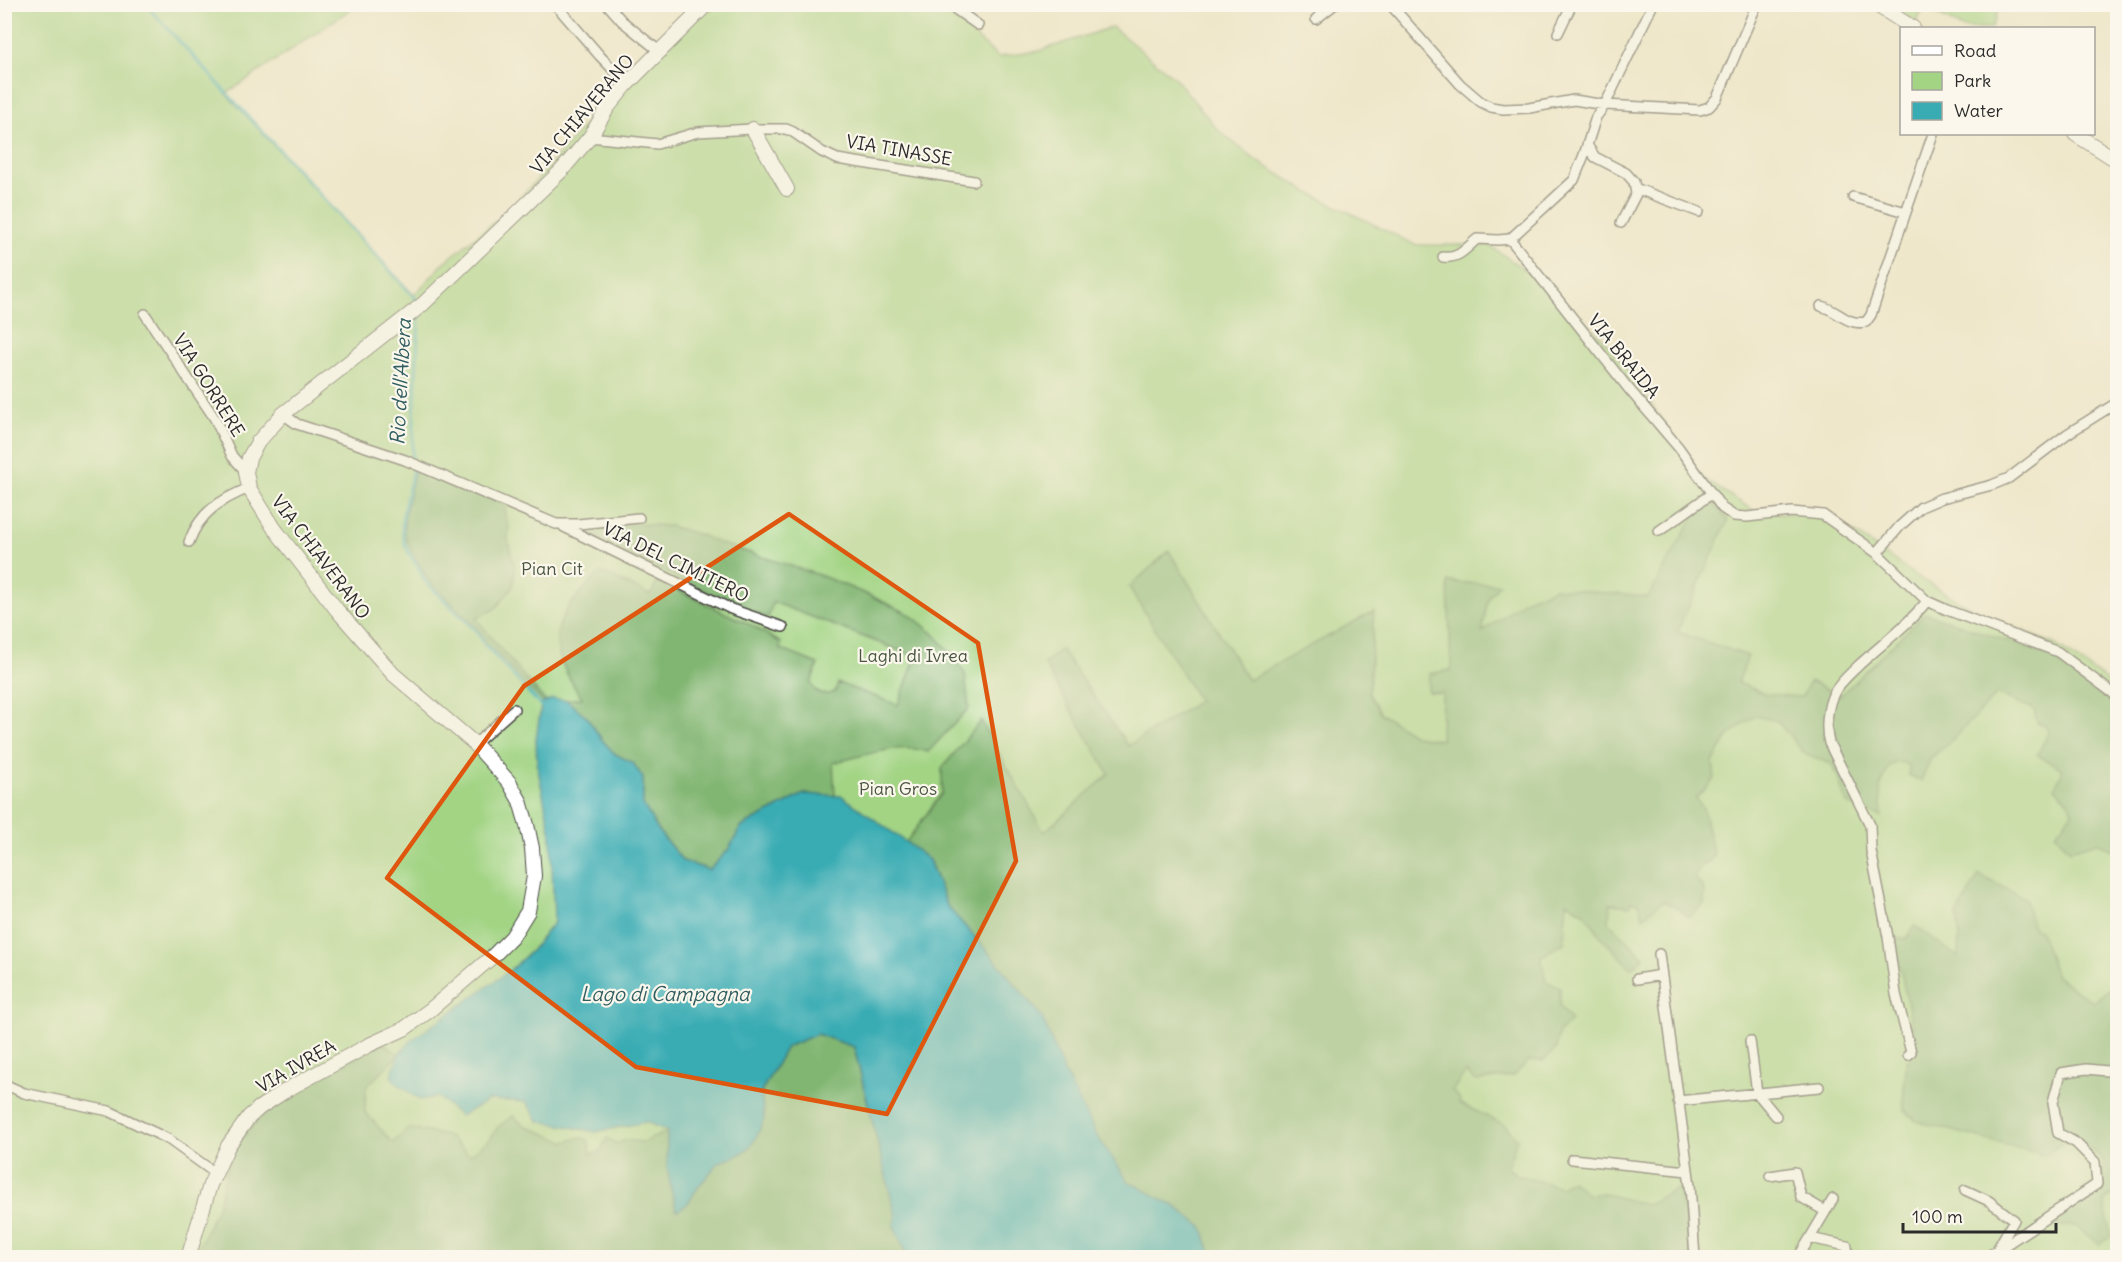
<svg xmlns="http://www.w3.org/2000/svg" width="2122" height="1262" font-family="Delius,sans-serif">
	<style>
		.green { fill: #a2d484; stroke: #668058; stroke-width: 1.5 }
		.forest { fill: #81b672; stroke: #56704e; stroke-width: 1.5 }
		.water { fill: #39abb3; stroke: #326b6f; stroke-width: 1.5 }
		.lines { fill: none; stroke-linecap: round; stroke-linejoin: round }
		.stream { stroke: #39abb3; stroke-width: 3 }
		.street-casing { stroke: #484743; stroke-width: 12 }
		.secondary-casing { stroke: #484743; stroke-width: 16 }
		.street { stroke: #fff; stroke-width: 9 }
		.secondary { stroke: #fff; stroke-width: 14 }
		.marked { fill: none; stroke: #df570e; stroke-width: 4.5; stroke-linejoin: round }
		.labels { text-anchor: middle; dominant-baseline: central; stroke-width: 4.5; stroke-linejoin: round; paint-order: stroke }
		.street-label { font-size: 18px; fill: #2b2b2b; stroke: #fbf7ec }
		.park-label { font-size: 18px; fill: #495541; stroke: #fbf7ec }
		.water-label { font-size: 20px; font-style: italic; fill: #315e61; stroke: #fbf7ec }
	</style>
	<rect width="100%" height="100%" fill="#fbf7ec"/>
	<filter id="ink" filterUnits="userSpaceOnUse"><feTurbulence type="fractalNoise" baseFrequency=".0167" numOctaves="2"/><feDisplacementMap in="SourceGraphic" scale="12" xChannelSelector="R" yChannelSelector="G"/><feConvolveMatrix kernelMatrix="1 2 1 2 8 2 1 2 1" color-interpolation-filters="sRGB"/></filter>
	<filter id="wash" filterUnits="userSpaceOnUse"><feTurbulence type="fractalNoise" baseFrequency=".008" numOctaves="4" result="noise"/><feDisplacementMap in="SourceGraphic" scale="24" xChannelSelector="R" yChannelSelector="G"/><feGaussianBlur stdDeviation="1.35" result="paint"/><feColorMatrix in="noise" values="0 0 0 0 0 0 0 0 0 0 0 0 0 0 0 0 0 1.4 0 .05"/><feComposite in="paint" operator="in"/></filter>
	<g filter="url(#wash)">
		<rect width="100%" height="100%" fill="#efe7cb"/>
		<!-- green -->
		<path class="green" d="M5 5H357L226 94 414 295 446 261 499 218 537 180 624 79 700 5H940L998 57 1039 51 1112 27 1175 78 1218 130 1254 159 1306 191 1415 245H1489L1551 288 1603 339 1641 386 1670 434 1702 478 1756 512 1820 514 1858 535 1921 579 1980 613 2056 645 2117 688V1257L5 1258Z
			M1888 5H2000L1992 28H1962L1924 6 1917 22Z"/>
		<!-- forest -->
		<path class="forest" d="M415 469 506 504 505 515 509 528 508 540 515 569 513 587 495 609 476 618C498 647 522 674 546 702L543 703 486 642 480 632 429 581 411 550 404 533 405 514Z
			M1710 501 1728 520 1677 632 1748 656 1738 683 1766 694 1802 697 1810 681 1840 696 1925 613 2049 655 2117 704V850H2111L2098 842 2070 850 2055 834 2073 812 2069 802 2055 788 2063 769 2037 755 2049 732 2044 725 2037 722 2034 709 1997 694 1951 741 1931 758 1921 781 1908 775 1909 766C1901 760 1897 762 1889 766L1880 787 1882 817 1847 804 1835 770 1831 764 1804 753 1777 721 1755 716 1729 735 1713 762 1715 779 1696 798 1703 808 1714 857 1698 870 1696 879 1704 889V904L1689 917 1675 906 1663 901 1643 917 1639 903 1630 902V906L1610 904 1609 922 1644 958 1631 968 1602 938 1585 913 1567 902 1564 938 1566 942 1541 956 1546 981 1560 988V1006L1571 1021 1559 1032 1556 1049 1543 1061H1529L1513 1076 1475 1081 1466 1072 1452 1091 1460 1099 1459 1103 1505 1125 1517 1139 1508 1167 1517 1175 1561 1187 1571 1181 1589 1195 1602 1193 1646 1205 1682 1186 1691 1257H1212L1203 1228 1176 1207 1128 1182 1097 1136 1064 1072 1042 1017 996 961 947 906 929 860 906 842 942 793V768L981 721 1044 832 1109 774 1044 664 1061 649 1128 746 1199 701 1129 587 1169 551 1248 680 1374 611 1369 694 1381 714 1416 736 1441 740 1442 693 1428 692 1429 674 1451 670 1448 582 1499 584 1488 599 1482 632 1526 599 1555 588 1648 597 1696 512Z
			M640 524 669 526 698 534 716 542 822 576 873 597 909 614 933 633 951 653 965 674 969 708 928 752C899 742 862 756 833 763L835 796 804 794 741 827 729 849 709 870 683 861 659 832 643 804V778L633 763 615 754 602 740 586 716 566 700 582 698C541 639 553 618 601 572L650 595 658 581 753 626 781 643 780 649 818 664 811 683C815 694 824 697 835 692L838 683 898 705 916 657 773 602 768 618 735 606 576 528Z
			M1979 875 2025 898 2030 919 2034 928 2040 930 2056 976 2093 1002 2113 986 2117 988V1194L2110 1196 2104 1201 2111 1236 2099 1244 2075 1226H2045L2102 1184 2103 1160 2075 1136 2044 1155 1916 1121 1904 1109 1903 1098 1907 1061 1917 1049 1894 938H1907L1915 926 1958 957 1959 930 1957 915Z
			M817 1034 854 1047 896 1217 894 1226 907 1257 195 1258C201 1238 212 1221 219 1202 224 1188 224 1171 231 1158 258 1100 330 1072 383 1043L399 1054 366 1087 365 1112 393 1143 409 1128 448 1136 470 1155 490 1139 498 1127 513 1116 524 1125 565 1142 581 1137 588 1140 591 1154 599 1153 607 1138 617 1144 625 1140 643 1142 667 1132C667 1159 668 1185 677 1211L688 1203 699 1186 719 1162 732 1158 764 1119 761 1092 786 1047Z"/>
		<!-- water -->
		<path class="water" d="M552 699 566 700 586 716 602 740 615 754 633 763 643 778V804L659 832 683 861 709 870 729 849 741 827 804 794 842 796 906 842 929 860 947 906 996 961 1042 1017 1064 1072 1097 1136 1128 1181 1176 1207 1203 1228 1212 1257H907L894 1226 896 1216 854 1047 817 1034 786 1047 761 1092 764 1119 756 1138 747 1150 732 1158 719 1162 699 1186 688 1203 677 1211 671 1189 667 1165V1131L646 1122 596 1132 539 1121 526 1102 489 1100 460 1116 438 1097 420 1100 399 1085 391 1076 399 1054 413 1039 509 971 532 950 554 922 551 834 537 765 536 739 541 706 543 703Z"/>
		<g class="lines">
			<!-- stream -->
			<path class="stream" d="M145 4 416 299 417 302
				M412 460 419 314
				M413 467C410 495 394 523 408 551 413 561 421 569 424 580L478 633 484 644 541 706"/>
		</g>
	</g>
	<g filter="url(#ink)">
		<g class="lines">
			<defs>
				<path id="street" d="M555 4 600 56 627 84
					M607 4 622 21 659 51
					M948 4 978 25
					M1390 4 1460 84 1481 102 1491 107 1503 109 1529 108 1574 100 1605 105 1700 110 1709 107 1717 98 1757 4
					M1316 19 1335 4
					M1558 33 1572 4
					M590 137 657 144 698 132 753 129H786L793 132 822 152 837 159 974 181
					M1587 145 1595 157 1626 173 1634 182 1636 194 1621 223
					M1635 188 1699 212
					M1853 197 1906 212 1933 134
					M1510 239 1628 388 1679 448 1722 508 1734 516 1747 517 1792 512 1823 515 1877 553 1927 601 1947 610 2058 652 2118 697
					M1510 239 1574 180 1584 155 1596 117 1605 105 1653 4
					M1443 257C1459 259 1465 249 1477 239L1498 240 1510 239
					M1821 306C1838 310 1847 326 1866 322L1871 315 1906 212
					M145 314 215 419 232 456 246 472
					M283 414 297 424 405 460 556 524H578L639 518
					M564 527 731 609 783 627
					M1659 531 1711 494
					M189 542C200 512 220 500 249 488
					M1877 553 1900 526 1921 507 1942 498 1992 485 2009 478 2067 434 2118 402
					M475 744 514 709
					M1659 954 1690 1185 1695 1258
					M1637 979 1661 975
					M1750 1041 1757 1093 1776 1116
					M1908 1055 1911 1052 1896 994 1888 937 1871 851 1870 825 1829 743C1825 729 1827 706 1834 693 1840 682 1851 673 1859 665 1882 644 1908 625 1927 601
					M4 1084 24 1093 109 1111 168 1139 215 1173
					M1678 1101 1819 1087
					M1572 1159 1688 1171
					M1770 1176 1795 1172 1801 1197 1825 1211
					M1965 1190 1989 1201 2014 1220 1998 1248
					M1810 1238 1847 1246 1848 1258
					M1798 1258 1833 1199
					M1986 1258 2097 1184 2095 1162 2076 1143 2058 1133 2053 1102 2061 1073 2086 1069 2118 1072"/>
				<path id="secondary" d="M1875 4 1913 28
					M753 129 787 189
					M2075 134 2118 161
					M188 1258 210 1185 228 1146 249 1117 259 1108 288 1089 369 1045 404 1029 430 1010 493 956 512 937 528 911 534 876 532 848 527 825 520 801 509 782 475 744 393 674 337 610 274 528 249 488 246 472 249 458 258 442 283 414 423 304 561 171 590 137 608 107 627 84 707 4"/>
			</defs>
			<!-- street casing -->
			<use href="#street" class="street-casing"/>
			<!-- secondary casing -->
			<use href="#secondary" class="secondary-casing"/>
			<!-- street -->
			<use href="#street" class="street"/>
			<!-- secondary -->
			<use href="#secondary" class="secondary"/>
		</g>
	</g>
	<!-- marked area -->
	<path d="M0 0H2122V1262H0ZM789 514 978 643 1016 861 887 1114 636 1067 387 878 524 686Z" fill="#efe7cb" fill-opacity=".55" fill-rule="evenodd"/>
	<path class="marked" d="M789 514 978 643 1016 861 887 1114 636 1067 387 878 524 686Z"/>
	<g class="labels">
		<!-- street labels -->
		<g class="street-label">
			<text transform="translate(582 114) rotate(-50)">VIA CHIAVERANO</text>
			<text transform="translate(899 150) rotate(10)">VIA TINASSE</text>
			<text transform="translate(1624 356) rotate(51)">VIA BRAIDA</text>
			<text transform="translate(209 385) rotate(58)">VIA GORRERE</text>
			<text transform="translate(321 557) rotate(53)">VIA CHIAVERANO</text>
			<text transform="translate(676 562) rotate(26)">VIA DEL CIMITERO</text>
			<text transform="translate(296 1066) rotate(-30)">VIA IVREA</text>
		</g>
		<!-- park labels -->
		<g class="park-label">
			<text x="552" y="568">Pian Cit</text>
			<text x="913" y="655">Laghi di Ivrea</text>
			<text x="898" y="788">Pian Gros</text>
		</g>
		<!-- water labels -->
		<g class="water-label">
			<text transform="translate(400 382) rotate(-87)">Rio dell'Albera</text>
			<text x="665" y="993">Lago di Campagna</text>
		</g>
	</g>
	<!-- margin -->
	<rect width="2122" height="1262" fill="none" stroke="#fbf7ec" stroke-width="24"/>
	<!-- legend -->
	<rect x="1900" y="27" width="195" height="108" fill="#fbf7ec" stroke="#a8a59f" stroke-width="1.5"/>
	<rect x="1912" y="46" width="30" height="9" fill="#ffffff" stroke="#a8a59f" stroke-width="1.5"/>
	<text x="1954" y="57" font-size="18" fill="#2b2b2b">Road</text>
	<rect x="1912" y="72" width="30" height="18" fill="#a2d484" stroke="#a8a59f" stroke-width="1.5"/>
	<text x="1954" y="87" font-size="18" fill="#2b2b2b">Park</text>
	<rect x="1912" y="102" width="30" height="18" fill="#39abb3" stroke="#a8a59f" stroke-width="1.5"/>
	<text x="1954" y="117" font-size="18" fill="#2b2b2b">Water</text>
	<!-- scale -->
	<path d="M1903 1223v9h153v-9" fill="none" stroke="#2b2b2b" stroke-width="3"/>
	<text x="1912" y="1223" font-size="18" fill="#2b2b2b" stroke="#fbf7ec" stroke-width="4.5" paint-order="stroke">100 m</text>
</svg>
